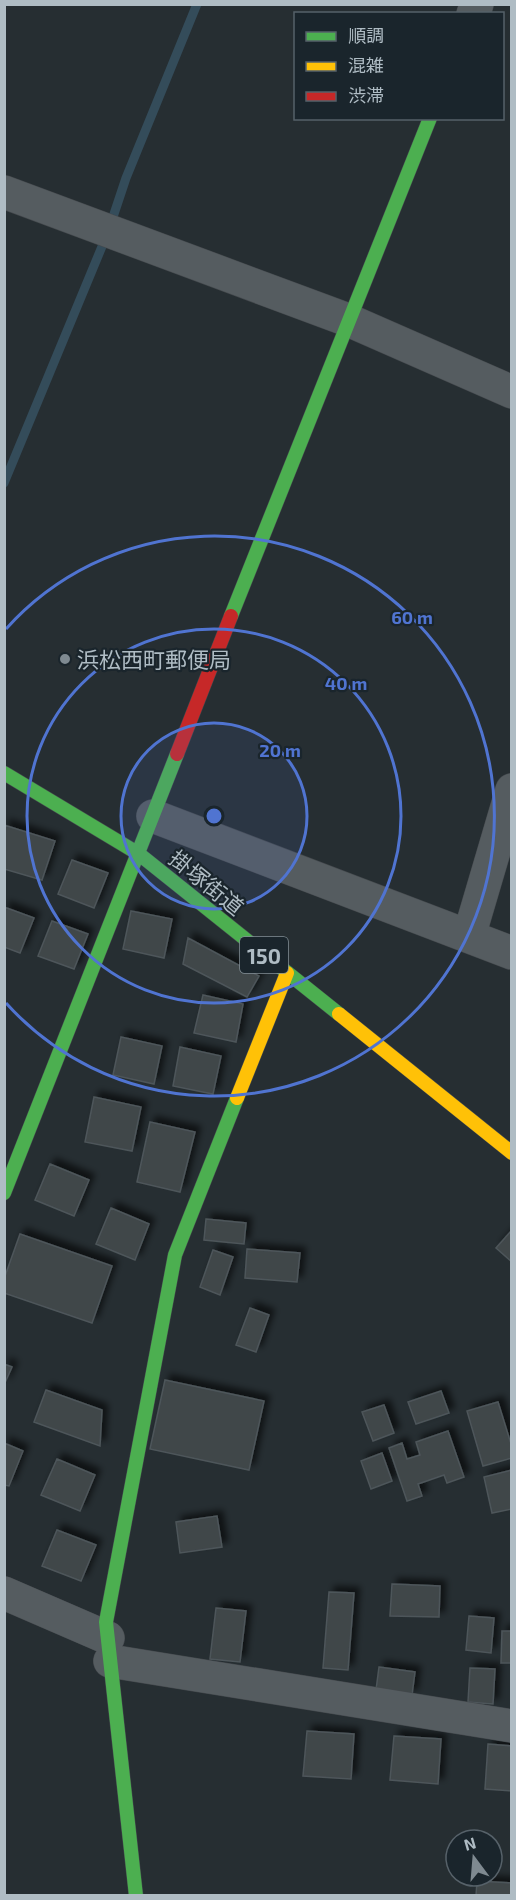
<svg xmlns="http://www.w3.org/2000/svg" width="516" height="1900" font-family="'Exo 2','Noto Sans JP',sans-serif">
	<style>
		.lines { fill: none; stroke-linecap: round; stroke-linejoin: round }
		.stream { stroke: #344c5a; stroke-width: 9 }
		.building { fill: #3f464a; stroke: #4e565a; stroke-width: 1.5; filter: url(#shadow) }
		.street-casing { stroke: #44494d; stroke-width: 34 }
		.fast-casing { stroke: #44494d; stroke-width: 15 }
		.slow-casing { stroke: #44494d; stroke-width: 15 }
		.jam-casing { stroke: #44494d; stroke-width: 15 }
		.street { stroke: #555c60; stroke-width: 33 }
		.fast { stroke: #4caf50; stroke-width: 14 }
		.slow { stroke: #ffc107; stroke-width: 14 }
		.jam { stroke: #c62828; stroke-width: 14 }
		.ring { fill: none; stroke: #5074d1; stroke-width: 3 }
		.poi-dot { fill: #7f8a91; stroke: #1a252c; stroke-width: 2 }
		.labels { text-anchor: middle; dominant-baseline: central; stroke-width: 4.5; stroke-linejoin: round; paint-order: stroke }
		.shield { fill: #1a252c; stroke: #828f96; stroke-width: 1.5 }
		.shield-label { font-size: 21px; font-weight: bold; fill: #afbcc4 }
		.poi-label { font-size: 22px; fill: #afbcc4; stroke: #1a252c; text-anchor: start }
		.street-label { font-size: 22px; fill: #afbcc4; stroke: #1a252c }
		.centre { fill: #5074d1; stroke: #1a252c; stroke-width: 3 }
		.ring-label { font-size: 18px; text-anchor: middle; font-weight: bold; fill: #5074d1; stroke: #1a252c; stroke-width: 4.5; stroke-linejoin: round; paint-order: stroke }
	</style>
	<defs>
		<filter id="shadow"><feDropShadow dx="5.5" dy="-5.5" stdDeviation="3" flood-color="#0009"/></filter>
	</defs>
	<rect width="100%" height="100%" fill="#262e32"/>
	<g class="lines">
		<!-- stream -->
		<path class="stream" d="M4 483 108 232 126 178 197 4"/>
	</g>
	<!-- building -->
	<path class="building" d="M4 825 55 841 42 880 4 869Z
		M72 860 108 873 94 908 58 894Z
		M4 907 34 918 20 953 4 947Z
		M131 911 172 919 164 958 123 949Z
		M52 921 88 934 74 969 38 956Z
		M188 938 259 976 247 997 183 964Z
		M203 995 243 1004 236 1042 194 1033Z
		M121 1037 162 1046 154 1084 113 1075Z
		M180 1047 221 1056 213 1094 173 1086Z
		M94 1097 141 1107 132 1151 85 1142Z
		M150 1122 195 1132 180 1192 137 1182Z
		M50 1164 89 1180 74 1216 35 1200Z
		M111 1208 149 1224 135 1260 96 1244Z
		M206 1219 246 1223 244 1244 204 1240Z
		M512 1230V1262L496 1248Z
		M20 1234 112 1266 92 1323 4 1293V1279Z
		M247 1249 300 1253 297 1282 245 1278Z
		M213 1250 233 1257 220 1295 200 1287Z
		M250 1308 269 1315 256 1352 236 1345Z
		M4 1364 12 1367 4 1385Z
		M165 1380 264 1401 249 1470 150 1449Z
		M46 1390 102 1410 100 1446 34 1422Z
		M441 1391 449 1413 416 1424 408 1402Z
		M498 1402 512 1447V1458L483 1466 467 1411Z
		M384 1405 394 1433 373 1441 362 1412Z
		M448 1431 464 1477 447 1483 444 1475 418 1484 422 1496 407 1501 389 1448 402 1443 407 1459 420 1455 416 1442Z
		M4 1443 23 1451 9 1486 4 1485Z
		M382 1453 392 1481 371 1489 361 1461Z
		M57 1459 95 1475 80 1511 41 1495Z
		M512 1470V1509L492 1513 484 1477Z
		M217 1516 222 1547 180 1553 176 1522Z
		M57 1530 96 1545 81 1581 42 1566Z
		M392 1584 440 1586 439 1617 390 1616Z
		M329 1592 354 1593 348 1670 323 1668Z
		M216 1608 246 1611 240 1662 210 1659Z
		M469 1616 494 1618 491 1653 466 1650Z
		M502 1631H512V1663H501Z
		M379 1667 415 1672 412 1695 376 1690Z
		M470 1668 495 1669 493 1704 468 1702Z
		M307 1731 354 1734 351 1779 303 1776Z
		M394 1736 441 1739 438 1784 390 1780Z
		M488 1744 512 1746V1791L485 1789Z
		M477 1881 512 1883V1896H476Z"/>
	<g class="lines">
		<defs>
			<path id="street" d="M473 14 477 4
				M4 192 348 320 512 392
				M153 816 512 953
				M469 936 512 790
				M4 1593 108 1638
				M110 1661 512 1726"/>
			<path id="fast" d="M231 616 430 118
				M4 773 139 854 339 1014
				M4 1193 177 754
				M136 1896 106 1622 175 1255 237 1098"/>
			<path id="slow" d="M339 1014 512 1153
				M237 1098 287 973"/>
			<path id="jam" d="M177 754 231 616"/>
		</defs>
		<!-- street casing -->
		<use href="#street" class="street-casing"/>
		<!-- fast casing -->
		<use href="#fast" class="fast-casing"/>
		<!-- slow casing -->
		<use href="#slow" class="slow-casing"/>
		<!-- jam casing -->
		<use href="#jam" class="jam-casing"/>
		<!-- street -->
		<use href="#street" class="street"/>
		<!-- fast -->
		<use href="#fast" class="fast"/>
		<!-- slow -->
		<use href="#slow" class="slow"/>
		<!-- jam -->
		<use href="#jam" class="jam"/>
	</g>
	<!-- distance rings -->
	<circle cx="214" cy="816" r="93" fill="#5074d1" fill-opacity=".12"/>
	<g class="ring">
		<circle cx="214" cy="816" r="93"/>
		<circle cx="214" cy="816" r="187"/>
		<path d="M6 629A280 280 0 1 1 6 1003"/>
	</g>
	<!-- markers -->
	<circle class="poi-dot" cx="65" cy="659" r="6"/>
	<g class="labels">
		<!-- shield labels -->
		<rect class="shield" x="240" y="937" width="48" height="36" rx="4.5"/>
		<g class="shield-label">
			<text x="264" y="955">150</text>
		</g>
		<!-- poi labels -->
		<g class="poi-label">
			<text x="77" y="659">浜松西町郵便局</text>
		</g>
		<!-- street labels -->
		<g class="street-label">
			<text transform="translate(207 882) rotate(39)">掛塚街道</text>
		</g>
	</g>
	<circle cx="214" cy="816" r="9" class="centre"/>
	<g class="ring-label">
		<text x="412" y="624">60 m</text>
		<text x="346" y="690">40 m</text>
		<text x="280" y="757">20 m</text>
	</g>
	<!-- border -->
	<rect width="516" height="1900" fill="none" stroke="#afbcc4" stroke-width="12"/>
	<!-- legend -->
	<rect x="294" y="12" width="210" height="108" fill="#1a252c" stroke="#566169" stroke-width="1.5"/>
	<rect x="306" y="32" width="30" height="9" fill="#4caf50" stroke="#566169" stroke-width="1.5"/>
	<text x="348" y="42" font-size="18" fill="#afbcc4">順調</text>
	<rect x="306" y="62" width="30" height="9" fill="#ffc107" stroke="#566169" stroke-width="1.5"/>
	<text x="348" y="72" font-size="18" fill="#afbcc4">混雑</text>
	<rect x="306" y="92" width="30" height="9" fill="#c62828" stroke="#566169" stroke-width="1.5"/>
	<text x="348" y="102" font-size="18" fill="#afbcc4">渋滞</text>
	<!-- north arrow -->
	<g transform="translate(474 1858) rotate(344)"><circle r="28" fill="#1a252c" stroke="#566169" stroke-width="1.5"/>
	<path d="M0-4.5L10 22L0 15L-10 22Z" fill="#7f8a91"/>
	<text y="-9" font-size="16" font-weight="bold" text-anchor="middle" fill="#afbcc4">N</text>
	</g>
</svg>
